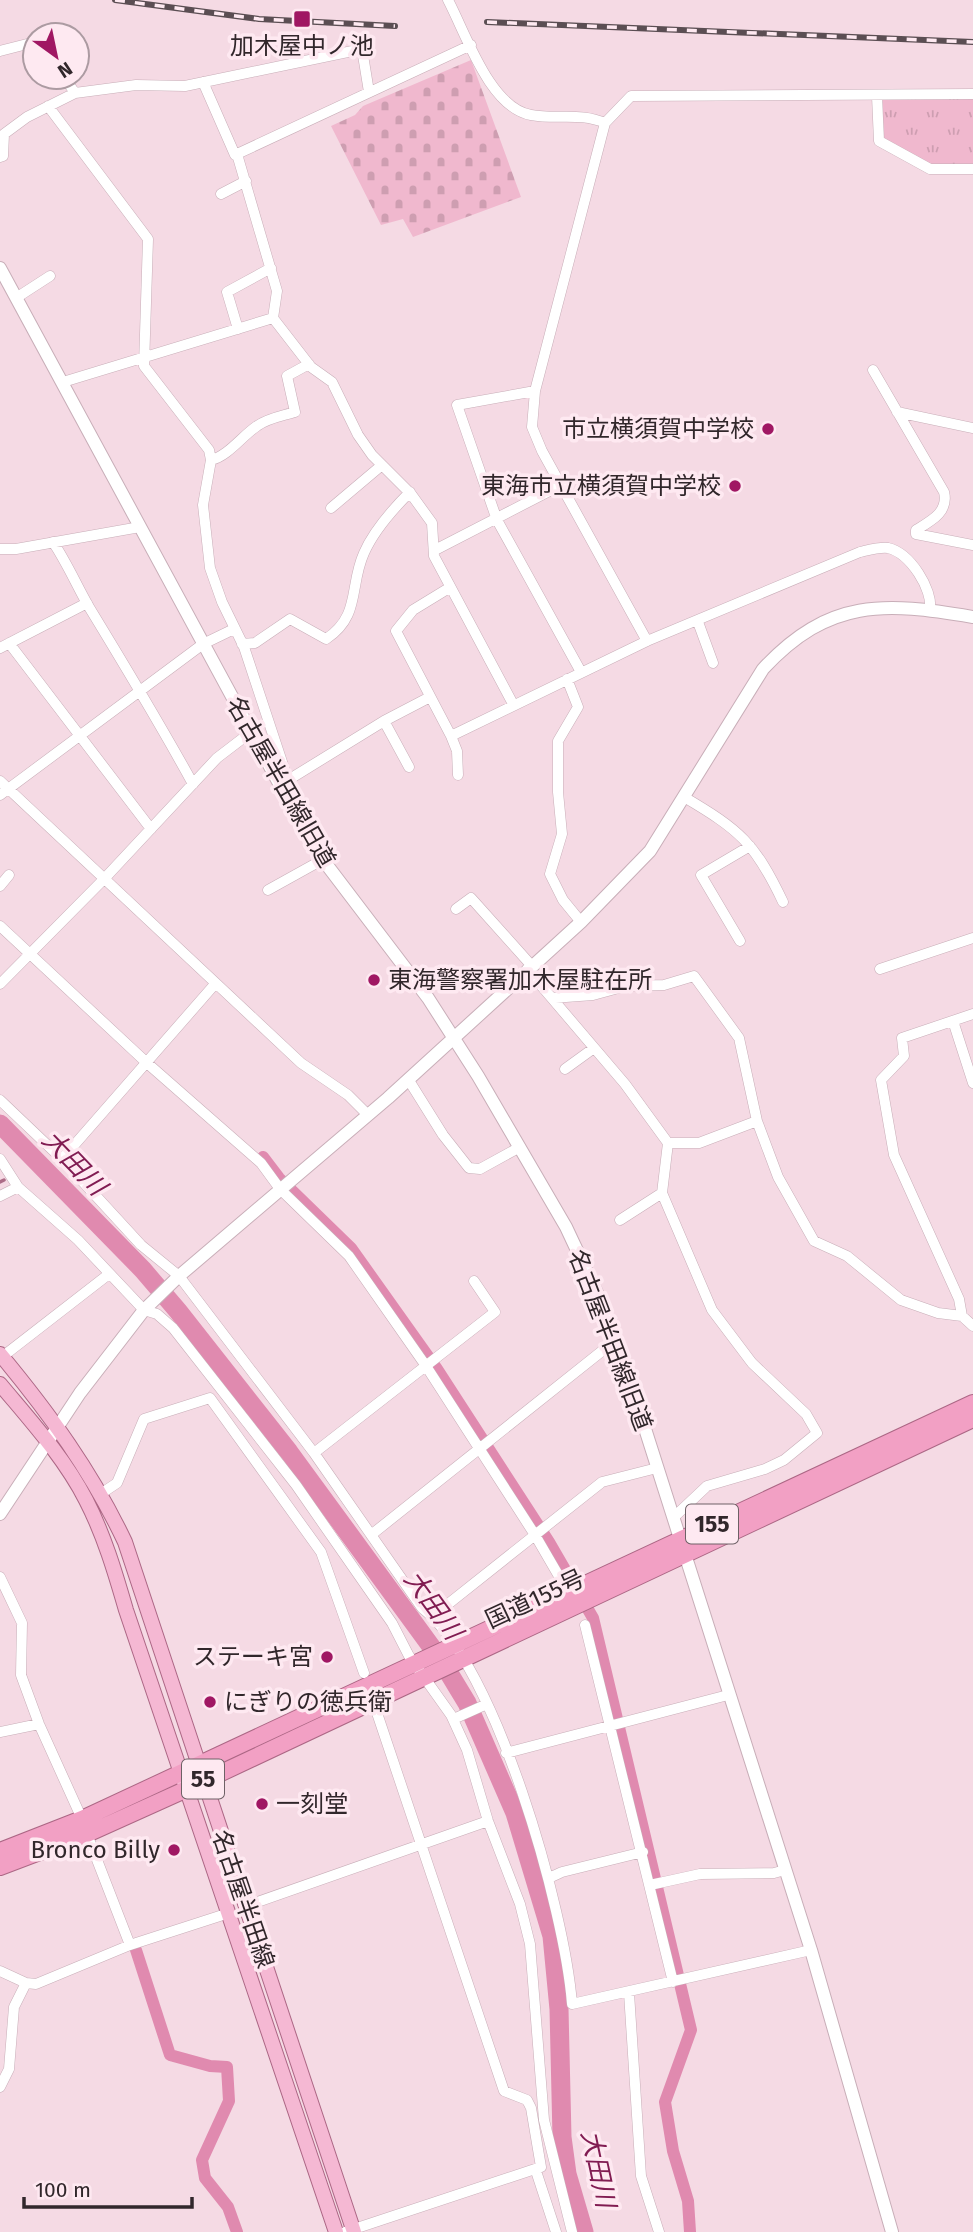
<svg xmlns="http://www.w3.org/2000/svg" width="973" height="2232" font-family="'Fira Sans','Noto Sans JP',sans-serif">
	<style>
		.cemetery { fill: url(#cemetery-stones) }
		.park { fill: url(#park-tufts) }
		.lines { fill: none; stroke-linecap: round; stroke-linejoin: round }
		.stream { stroke: #ac6c87; stroke-width: 3.5 }
		.canal { stroke: #e08aaf; stroke-width: 12 }
		.river { stroke: #e08aaf; stroke-width: 19 }
		.minor-casing { stroke: #c8aeb8; stroke-width: 11 }
		.tertiary-casing { stroke: #c8aeb8; stroke-width: 14 }
		.primary-casing { stroke: #ac6785; stroke-width: 16 }
		.trunk-casing { stroke: #ac6785; stroke-width: 18 }
		.minor { stroke: #fff; stroke-width: 10 }
		.tertiary { stroke: #fff; stroke-width: 12 }
		.primary { stroke: #f5b8d3; stroke-width: 14 }
		.trunk { stroke: #f2a0c4; stroke-width: 16 }
		.rail-casing { stroke: #5b4e53; stroke-width: 6 }
		.rail { stroke: #fee9f1; stroke-width: 3.5; stroke-dasharray: 10; stroke-linecap: butt }
		.poi-dot { fill: #a01763; stroke: #fee9f1; stroke-width: 2.5 }
		.labels { text-anchor: middle; dominant-baseline: central; stroke-width: 7; stroke-linejoin: round; paint-order: stroke }
		.shield { fill: #fee9f1; stroke: #6e6166; stroke-width: 2 }
		.shield-label { font-size: 23px; font-weight: bold; fill: #31272b }
		.poi-label { font-size: 24px; fill: #31272b; stroke: #fee9f1; text-anchor: end }
		.street-label { font-size: 24px; fill: #31272b; stroke: #fee9f1 }
		.water-label { font-size: 26px; font-style: italic; fill: #811c52; stroke: #fee9f1 }
	</style>
	<defs>
		<pattern id="cemetery-stones" width="16" height="16" patternUnits="userSpaceOnUse" patternTransform="scale(1.75)"><rect width="16" height="16" fill="#f0b8ce"/><path d="M2 7V4a2 2 0 0 1 4 0v3zM10 15v-3a2 2 0 0 1 4 0v3z" fill="#ce9eb1"/></pattern>
		<pattern id="park-tufts" width="24" height="20" patternUnits="userSpaceOnUse" patternTransform="scale(1.75)"><rect width="24" height="20" fill="#f0b8ce"/><path d="M3 7l-1-3M5 7V3M7 7l1-3M15 17l-1-3M17 17v-4M19 17l1-3" fill="none" stroke="#ce9eb1"/></pattern>
	</defs>
	<rect width="100%" height="100%" fill="#f5dae4"/>
	<!-- cemetery -->
	<path class="cemetery" d="M471 60 521 197 413 237 403 219 381 225 331 126 355 115 363 106Z"/>
	<!-- park -->
	<path class="park" d="M973 94V169H930L879 141 877 96Z"/>
	<g class="lines">
		<!-- stream -->
		<path class="stream" d="M0 1182 4 1180"/>
		<!-- canal -->
		<path class="canal" d="M263 1157 279 1178 351 1248 437 1369 549 1542 593 1618 691 2030 665 2102 673 2151 688 2201 690 2232
			M136 1950 170 2055 210 2066 227 2067 229 2101 202 2160 205 2178 228 2207 237 2232"/>
		<!-- river -->
		<path class="river" d="M0 1124 143 1270 178 1311 289 1452 441 1660 467 1703 515 1813 552 1936 559 2009 562 2137 567 2174 584 2232"/>
		<defs>
			<path id="minor" d="M448 0C466 34 490 108 531 115 557 120 580 112 605 123
				M471 45 237 154 277 291 273 318 311 367 332 382 358 435 372 455 411 494 432 523 434 556 513 704
				M0 51 35 42
				M64 77 75 93
				M203 82 235 155
				M877 96 879 141 930 169H973
				M48 106 148 239 144 366 209 450 211 460 203 505 210 568 222 602 244 647 288 780
				M0 157 3 156 4 134 27 117 75 93 136 85 185 86 362 49 369 92
				M221 194 246 181
				M16 298 50 276
				M238 329 227 292 271 268
				M873 370 944 492C949 512 931 521 916 530V534L973 545
				M63 382 273 318
				M535 391 457 405 497 520 581 672
				M897 412 973 428
				M211 460C228 456 242 436 257 426 268 418 282 416 295 412L287 376 309 364
				M331 508 382 465
				M53 542C67 563 77 586 89 607 125 666 160 724 193 784
				M0 549H16L140 527
				M435 550 559 486
				M449 588 413 610 396 631 451 736 647 641 860 552C869 550 879 547 888 548 910 553 933 589 930 610
				M698 622 713 663
				M647 641 542 451 532 427 535 391 605 123 631 96 973 94
				M9 643 151 829
				M242 644 255 643 290 619 326 639C361 616 349 586 364 553 374 530 392 510 410 492
				M0 648 87 603
				M567 679 578 707 558 741V792L562 834 550 874 563 900 581 922
				M384 721 409 767
				M451 736 457 751 458 775
				M0 781 301 1063 348 1095 368 1115
				M285 782 384 721 430 697
				M0 795 203 644 234 629
				M684 797C740 830 755 843 783 902
				M0 886 9 875
				M268 890 322 860
				M456 909 471 898 531 965
				M0 926 147 1063 261 1163 280 1189 349 1256 426 1366 535 1535 433 1616
				M740 941 701 875 750 846
				M527 969 625 1084 668 1143 662 1193 712 1310 752 1363 806 1414 817 1433 784 1460 765 1469 707 1486 673 1518
				M880 969 973 938
				M0 984 104 879 217 758 251 732
				M552 998 593 995 626 986 664 985 694 976 739 1038 757 1121
				M953 1021 973 1083
				M565 1069 594 1048
				M408 1079 443 1135 469 1168 480 1169 520 1147
				M0 1100 62 1159 141 1245 179 1276 314 1453 422 1608C496 1664 565 1911 572 2004L811 1950
				M668 1143H699L757 1121 778 1177 814 1241 847 1256 901 1300 938 1313 962 1316 973 1326
				M0 1159 18 1187 78 1240 144 1310 157 1314 173 1328 296 1485 392 1623 409 1656 451 1715 467 1750 488 1821 520 1904 530 1944 544 2120 572 2232
				M62 1159 215 984
				M0 1196 18 1187
				M620 1220 662 1193
				M962 1316 959 1299 894 1155 881 1080 904 1056 902 1038 973 1014
				M2 1357 109 1274
				M314 1453 495 1312 474 1281
				M102 1493 117 1483 144 1419 210 1398 321 1552 364 1673
				M371 1535 602 1351 617 1346
				M0 1577 22 1623 21 1675 39 1724 82 1819
				M560 1578 535 1535 602 1482 657 1468
				M585 1625 673 1982
				M458 1717 487 1704
				M0 1732 39 1724
				M506 1753 728 1695
				M87 1834 130 1945
				M549 1878 562 1872 643 1852
				M650 1885 700 1874 774 1873 785 1870
				M246 1906 488 1821
				M0 1971 26 1983 36 1984 130 1945 229 1913
				M629 1993 641 2176 659 2232
				M0 2087 9 2069 14 2007 26 1983
				M536 2171 556 2232
				M345 2232 541 2167 531 2108 527 2100 504 2091 377 1713"/>
			<path id="tertiary" d="M0 268 314 848 428 998 478 1076 566 1227 597 1293 641 1416 811 1950 892 2232
				M0 1514 80 1393 144 1310 179 1276 388 1098 581 922 650 851 763 669C829 598 884 602 973 617"/>
			<path id="primary" d="M0 1354C49 1413 92 1472 125 1542L354 2232
				M0 1384C30 1420 64 1457 86 1500 104 1535 115 1572 126 1610L336 2232"/>
			<path id="trunk" d="M0 1851 82 1819 973 1403
				M0 1867 87 1834 187 1789 973 1419"/>
		</defs>
		<!-- minor casing -->
		<use href="#minor" class="minor-casing"/>
		<!-- tertiary casing -->
		<use href="#tertiary" class="tertiary-casing"/>
		<!-- primary casing -->
		<use href="#primary" class="primary-casing"/>
		<!-- trunk casing -->
		<use href="#trunk" class="trunk-casing"/>
		<!-- minor -->
		<use href="#minor" class="minor"/>
		<!-- tertiary -->
		<use href="#tertiary" class="tertiary"/>
		<!-- primary -->
		<use href="#primary" class="primary"/>
		<!-- trunk -->
		<use href="#trunk" class="trunk"/>
		<defs>
			<path id="rail" d="M115 0 259 19 395 26
				M487 22 973 42"/>
		</defs>
		<!-- rail casing -->
		<use href="#rail" class="rail-casing"/>
		<!-- rail -->
		<use href="#rail" class="rail"/>
	</g>
	<!-- markers -->
	<g class="poi-dot">
		<rect x="293" y="10" width="18" height="18" rx="3.5"/>
		<circle cx="768" cy="429" r="7"/>
		<circle cx="735" cy="486" r="7"/>
		<circle cx="374" cy="980" r="7"/>
		<circle cx="327" cy="1657" r="7"/>
		<circle cx="210" cy="1702" r="7"/>
		<circle cx="262" cy="1804" r="7"/>
		<circle cx="174" cy="1850" r="7"/>
	</g>
	<g class="labels">
		<!-- shield labels -->
		<g class="shield">
			<rect x="686" y="1504.5" width="52" height="39" rx="5"/>
			<rect x="182" y="1759.5" width="42" height="39" rx="5"/>
		</g>
		<g class="shield-label">
			<text x="712" y="1524">155</text>
			<text x="203" y="1779">55</text>
		</g>
		<!-- poi labels -->
		<g class="poi-label">
			<text x="302" y="46" text-anchor="middle">加木屋中ノ池</text>
			<text x="754" y="429">市立横須賀中学校</text>
			<text x="721" y="486">東海市立横須賀中学校</text>
			<text x="388" y="980" text-anchor="start">東海警察署加木屋駐在所</text>
			<text x="313" y="1657">ステーキ宮</text>
			<text x="224" y="1702" text-anchor="start">にぎりの徳兵衛</text>
			<text x="276" y="1804" text-anchor="start">一刻堂</text>
			<text x="160" y="1850">Bronco Billy</text>
		</g>
		<!-- street labels -->
		<g class="street-label">
			<text transform="translate(281 782) rotate(60)">名古屋半田線旧道</text>
			<text transform="translate(610 1340) rotate(69)">名古屋半田線旧道</text>
			<text transform="translate(535 1599) rotate(-25)">国道155号</text>
			<text transform="translate(243 1899) rotate(71)">名古屋半田線</text>
		</g>
		<!-- water labels -->
		<g class="water-label">
			<text transform="translate(74 1163) rotate(46)">大田川</text>
			<text transform="translate(433 1605) rotate(54)">大田川</text>
			<text transform="translate(598 2169) rotate(78)">大田川</text>
		</g>
	</g>
	<!-- north arrow -->
	<g transform="translate(56 56) rotate(147)"><circle r="33" fill="#fee9f1" stroke="#ac9ba2" stroke-width="2"/>
	<path d="M0-5L12 26L0 18L-12 26Z" fill="#a01763"/>
	<text y="-10" font-size="19" font-weight="bold" text-anchor="middle" fill="#31272b">N</text>
	</g>
	<!-- scale -->
	<path d="M24 2197v10h168v-10" fill="none" stroke="#31272b" stroke-width="3.5"/>
	<text x="35" y="2197" font-size="21" fill="#31272b" stroke="#fee9f1" stroke-width="5" paint-order="stroke">100 m</text>
</svg>
